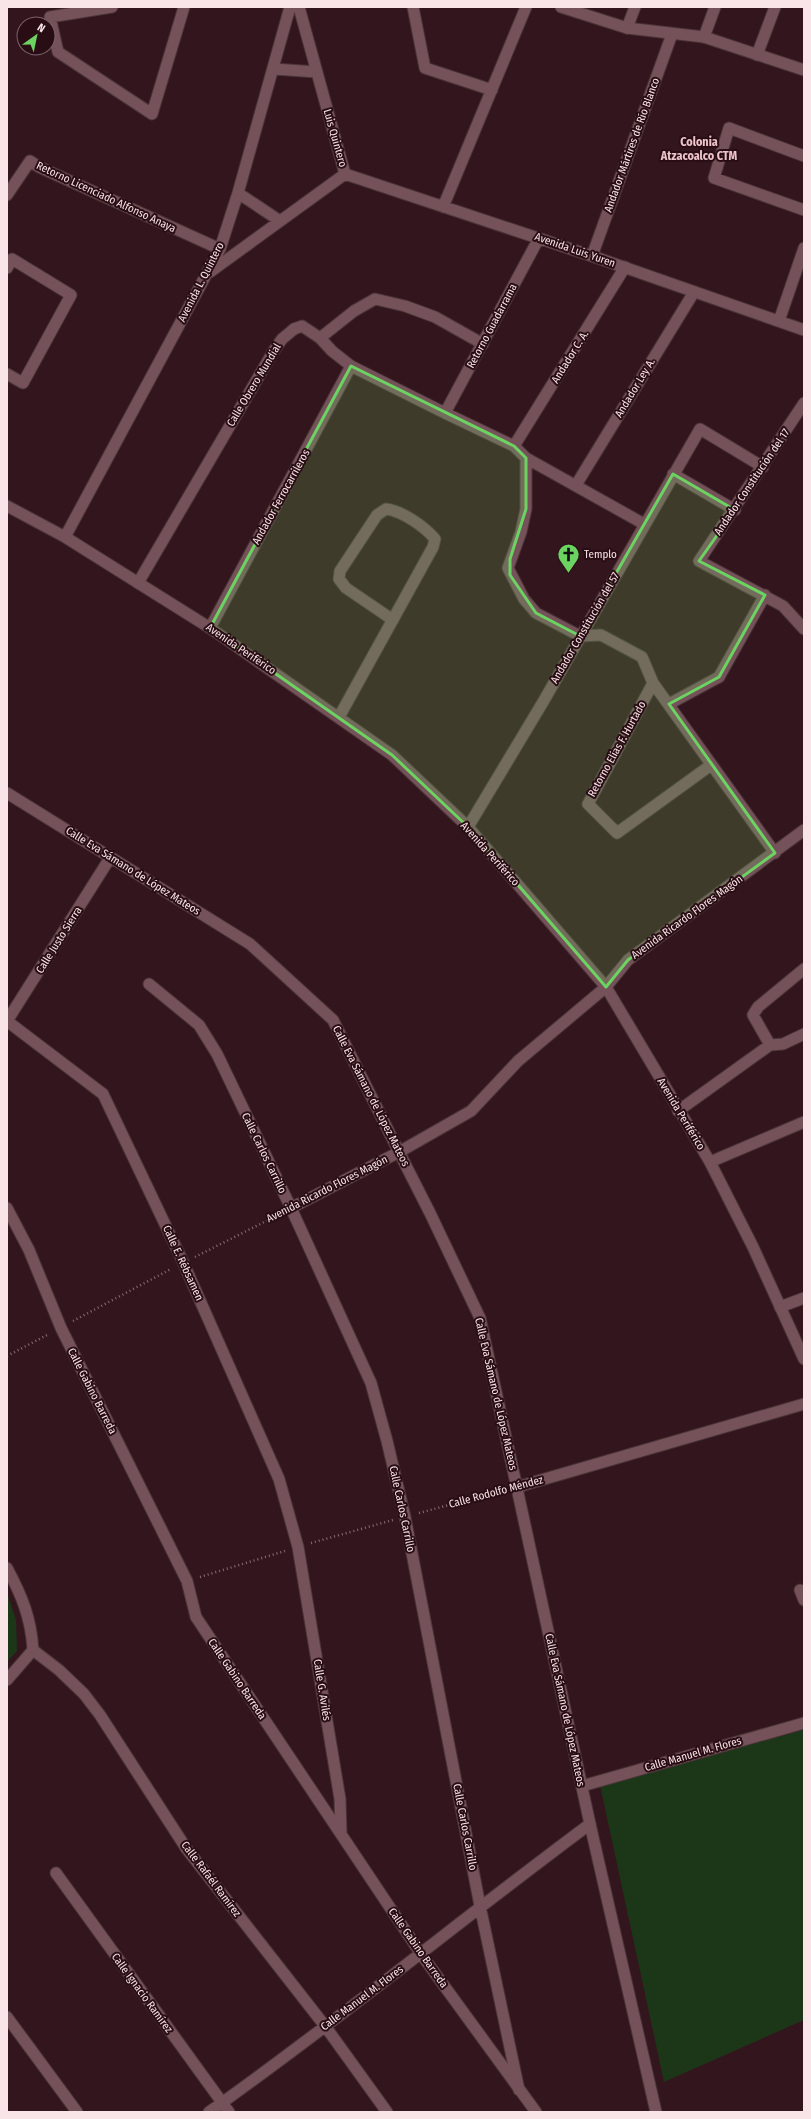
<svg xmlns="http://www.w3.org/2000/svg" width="811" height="2119" font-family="'Fira Sans Condensed',sans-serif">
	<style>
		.green { fill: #1b3718 }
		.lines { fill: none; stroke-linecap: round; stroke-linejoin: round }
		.pedestrian-casing { stroke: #4a3438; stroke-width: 13 }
		.minor-casing { stroke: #4a3438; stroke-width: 13 }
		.tertiary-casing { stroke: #4a3438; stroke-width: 13 }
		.path { stroke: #876e73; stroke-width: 2.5; stroke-dasharray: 1 3; stroke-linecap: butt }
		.pedestrian { stroke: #755259; stroke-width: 11 }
		.minor { stroke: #755259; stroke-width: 11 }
		.tertiary { stroke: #755259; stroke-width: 11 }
		.marked { fill: #6cd362; fill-opacity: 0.2; stroke: #6cd362; stroke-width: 3; stroke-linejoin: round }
		.labels { text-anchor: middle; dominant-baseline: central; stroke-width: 4; stroke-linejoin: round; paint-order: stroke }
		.street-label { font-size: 11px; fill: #f9e4e7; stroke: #290d14 }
		.poi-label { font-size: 11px; fill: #f9e4e7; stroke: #290d14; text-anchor: start }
		.neighbourhood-label { font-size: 12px; font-weight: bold; fill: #edc4cb; stroke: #290d14 }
	</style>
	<rect width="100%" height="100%" fill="#33161d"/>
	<!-- green -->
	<path class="green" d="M7 1592 16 1620 17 1651 7 1662Z
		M804 1730V2020L664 2082 600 1785Z"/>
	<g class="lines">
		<defs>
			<path id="pedestrian" d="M627 28 635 7
				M704 37 715 7
				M757 55 775 7
				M592 256 672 34
				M804 403 699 561 783 606 804 629
				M514 446 625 267
				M673 474 735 510
				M576 485 694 292
				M138 583 273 352 282 339 294 329
				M210 628 351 366
				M719 677 765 595
				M468 827 543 702 700 429 763 467
				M710 1162 804 1122
				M780 1307 804 1298
				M33 1650 59 1670 84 1694 100 1715 186 1848"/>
			<path id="minor" d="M112 7 50 17 58 52 152 114 184 7
				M413 7 425 68 492 90
				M561 7 627 28 704 37 804 70
				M274 69 317 72
				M804 156 729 128 714 178 804 210
				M345 174 592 256 804 330
				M238 193 280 221
				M7 195 30 161 39 167 220 249
				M443 207 526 7
				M7 268 12 259 71 295 23 383 7 374
				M210 272 345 174 299 7
				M779 321 804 248
				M294 329 302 326 320 338 332 351 351 366 445 413 514 446 526 458 644 524
				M320 338 354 311 375 299 405 306 435 317 483 344
				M445 413 539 238
				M526 458V509L521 532 508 568 524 599 536 613 580 636 601 635 642 657 653 683 775 853
				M7 506 65 537 210 628 392 755 468 827 606 987
				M65 537 220 249 238 193 290 7
				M653 683 588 804 617 833 711 765
				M669 704 719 677
				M339 717 433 547 435 539C424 526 402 511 386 509L377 515 340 571 339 579 346 588 393 620
				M7 793 250 944 333 1020 399 1152 291 1208
				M110 858 7 1021 103 1094 183 1262 279 1479 298 1547 340 1799 341 1834
				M149 984 199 1025 217 1054 291 1208 371 1383 387 1441 405 1517 480 1906 519 2090
				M770 1045 753 1015 758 1007 804 969
				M678 1111 770 1045 783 1044 804 1034
				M7 1208 29 1250 61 1328 187 1581 196 1617 421 1954 536 2112
				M517 1487 804 1404
				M7 1568C22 1596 31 1618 33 1650L7 1680
				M800 1590 804 1600
				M582 1786 804 1723
				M186 1848 325 2026 387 2112
				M56 1873 229 2112
				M7 2017 77 2112
				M209 2112C339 2020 462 1919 590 1824"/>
			<path id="tertiary" d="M606 987 710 1162 753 1247 804 1359
				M656 2112 590 1824 480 1318 430 1213 399 1152 471 1111 518 1061 606 987 628 960 804 830"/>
		</defs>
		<!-- pedestrian casing -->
		<use href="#pedestrian" class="pedestrian-casing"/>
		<!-- minor casing -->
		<use href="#minor" class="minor-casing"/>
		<!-- tertiary casing -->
		<use href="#tertiary" class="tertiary-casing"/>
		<!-- path -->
		<path class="path" d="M195 1257 280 1214
			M73 1321 171 1269
			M7 1356 49 1334
			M419 1513 505 1490
			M311 1543 393 1520
			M200 1577 285 1551"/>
		<!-- pedestrian -->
		<use href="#pedestrian" class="pedestrian"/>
		<!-- minor -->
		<use href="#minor" class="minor"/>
		<!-- tertiary -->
		<use href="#tertiary" class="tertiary"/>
	</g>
	<!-- marked area -->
	<path class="marked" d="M351 366 514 446 526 458V509L510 559V575L536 613 580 636 673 474 735 510 699 561 765 595 719 677 669 704 775 853 628 960 606 987 468 827 392 755 210 628Z"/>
	<!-- icons -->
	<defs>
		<symbol id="church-pin" viewBox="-11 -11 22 30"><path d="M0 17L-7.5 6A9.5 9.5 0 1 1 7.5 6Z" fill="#6cd362" stroke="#290d14"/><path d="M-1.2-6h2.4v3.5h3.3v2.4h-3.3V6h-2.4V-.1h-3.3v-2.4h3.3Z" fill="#111"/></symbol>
	</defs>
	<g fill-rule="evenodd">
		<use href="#church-pin" x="556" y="542" width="25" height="34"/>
	</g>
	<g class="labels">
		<!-- street labels -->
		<g class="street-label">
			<text transform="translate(335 138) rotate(74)">Luis Quintero</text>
			<text transform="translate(632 145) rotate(-70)">Andador Mártires de Río Blanco</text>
			<text transform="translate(106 197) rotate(25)">Retorno Licenciado Alfonso Anaya</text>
			<text transform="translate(575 250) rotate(19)">Avenida Luis Yuren</text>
			<text transform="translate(201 282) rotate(-63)">Avenida L. Quintero</text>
			<text transform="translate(492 326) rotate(-62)">Retorno Guadarrama</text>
			<text transform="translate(570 357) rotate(-58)">Andador C. A.</text>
			<text transform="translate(254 385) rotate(-59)">Calle Obrero Mundial</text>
			<text transform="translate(635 388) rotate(-59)">Andador Ley A.</text>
			<text transform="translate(752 482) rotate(-56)">Andador Constitución del 17</text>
			<text transform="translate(281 497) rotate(-61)">Andador Ferrocarrileros</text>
			<text transform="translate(585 628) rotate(-60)">Andador Constitución del 57</text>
			<text transform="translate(241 649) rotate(34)">Avenida Periférico</text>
			<text transform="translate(617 749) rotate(-61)">Retorno Elías F. Hurtado</text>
			<text transform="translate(490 854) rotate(48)">Avenida Periférico</text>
			<text transform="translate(133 871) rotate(32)">Calle Eva Sámano de López Mateos</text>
			<text transform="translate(687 917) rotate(-36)">Avenida Ricardo Flores Magón</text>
			<text transform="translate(59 940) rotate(-58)">Calle Justo Sierra</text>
			<text transform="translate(371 1096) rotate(63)">Calle Eva Sámano de López Mateos</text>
			<text transform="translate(681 1114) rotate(59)">Avenida Periférico</text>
			<text transform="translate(264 1153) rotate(64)">Calle Carlos Carrillo</text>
			<text transform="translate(327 1189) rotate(-27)">Avenida Ricardo Flores Magón</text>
			<text transform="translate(183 1263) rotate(65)">Calle E. Rébsamen</text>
			<text transform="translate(92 1391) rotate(63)">Calle Gabino Barreda</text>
			<text transform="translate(496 1394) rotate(77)">Calle Eva Sámano de López Mateos</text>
			<text transform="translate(496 1492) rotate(-15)">Calle Rodolfo Méndez</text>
			<text transform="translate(402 1509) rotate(78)">Calle Carlos Carrillo</text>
			<text transform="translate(237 1679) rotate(56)">Calle Gabino Barreda</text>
			<text transform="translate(322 1690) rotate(81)">Calle G. Avilés</text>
			<text transform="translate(565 1710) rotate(78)">Calle Eva Sámano de López Mateos</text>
			<text transform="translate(693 1754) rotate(-16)">Calle Manuel M. Flores</text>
			<text transform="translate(465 1827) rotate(79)">Calle Carlos Carrillo</text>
			<text transform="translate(211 1879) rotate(53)">Calle Rafaél Ramírez</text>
			<text transform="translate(418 1948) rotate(55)">Calle Gabino Barreda</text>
			<text transform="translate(142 1993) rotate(54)">Calle Ignacio Ramírez</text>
			<text transform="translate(362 1998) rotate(-37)">Calle Manuel M. Flores</text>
		</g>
		<!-- poi labels -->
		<g class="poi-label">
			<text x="584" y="554">Templo</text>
		</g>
		<!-- neighbourhood labels -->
		<g class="neighbourhood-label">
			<text x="699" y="142">Colonia<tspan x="699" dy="14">Atzacoalco CTM</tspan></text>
		</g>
	</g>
	<!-- border -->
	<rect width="811" height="2119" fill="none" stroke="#f9e4e7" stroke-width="16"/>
	<!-- north arrow -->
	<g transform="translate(36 36) rotate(33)"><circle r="19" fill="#290d14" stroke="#7c6368"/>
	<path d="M0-3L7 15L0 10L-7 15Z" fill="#6cd362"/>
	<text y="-6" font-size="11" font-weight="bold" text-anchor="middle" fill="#f9e4e7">N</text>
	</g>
</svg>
